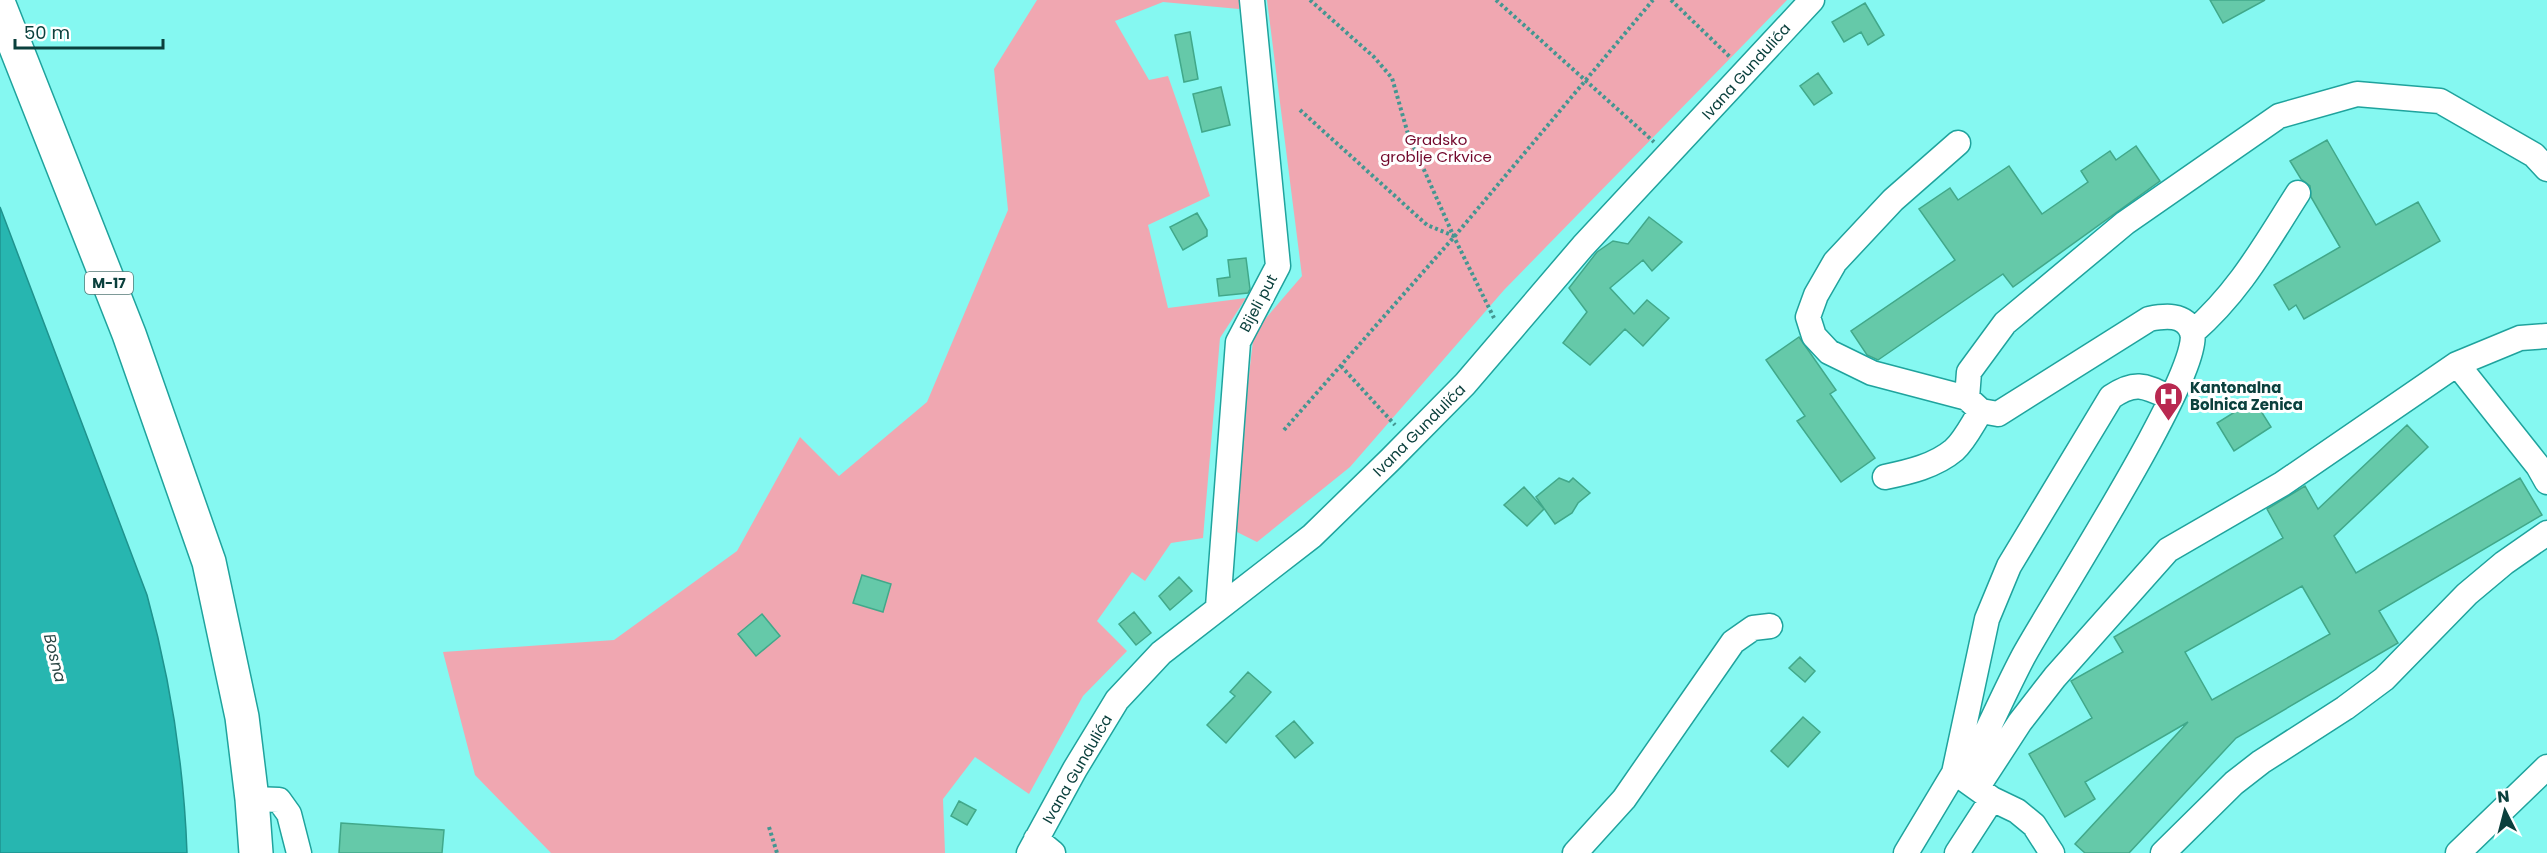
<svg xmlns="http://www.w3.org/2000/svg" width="2547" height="853" font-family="Poppins,sans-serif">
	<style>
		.green { fill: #f0a7b1 }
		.water { fill: #27b6b0; stroke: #1f938e; stroke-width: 1.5 }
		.building { fill: #65c9a9; stroke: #41a88a; stroke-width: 1.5; fill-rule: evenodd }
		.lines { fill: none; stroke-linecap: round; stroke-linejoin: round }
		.minor-casing { stroke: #1fa39d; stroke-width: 27 }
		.highway-casing { stroke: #1fa39d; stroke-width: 36 }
		.path { stroke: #449691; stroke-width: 4; stroke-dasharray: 3 3; stroke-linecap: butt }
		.minor { stroke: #fff; stroke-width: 24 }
		.highway { stroke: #fff; stroke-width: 33 }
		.labels { text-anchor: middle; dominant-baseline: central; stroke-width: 6; stroke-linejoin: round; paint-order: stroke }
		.shield { fill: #fff; stroke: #547977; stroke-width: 1.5 }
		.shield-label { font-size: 14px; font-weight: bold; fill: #0b403d }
		.street-label { font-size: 15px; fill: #0b403d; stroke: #fff }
		.park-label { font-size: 15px; fill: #72062b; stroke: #fff }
		.poi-label { font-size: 15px; font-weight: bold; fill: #0b403d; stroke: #fff; text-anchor: start }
		.water-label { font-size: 16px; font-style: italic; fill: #2b4745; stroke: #fff }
	</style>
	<rect width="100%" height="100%" fill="#85f8f1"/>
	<!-- green -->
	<path class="green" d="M1037 0H1242L1239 9 1163 2 1115 21 1149 80 1168 76 1210 196 1148 225 1168 308 1246 298 1220 338 1203 538 1171 543 1145 581 1132 572 1097 621 1127 651 1083 696 1029 794 975 757 943 799 945 853H551L475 775 443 652 614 640 737 551 800 437 839 476 927 402 1008 210 994 69Z
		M1267 0H1787L1504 290 1350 467 1257 542 1231 529 1254 332 1302 276Z"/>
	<!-- water -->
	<path class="water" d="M0 207 147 595C170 678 184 767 187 853H0Z"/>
	<!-- building -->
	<path class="building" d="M2210 0H2265L2223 23Z
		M1865 3 1884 35 1868 45 1861 32 1844 42 1832 22Z
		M1190 32 1198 79 1184 82 1175 35Z
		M1818 73 1832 93 1814 105 1800 86Z
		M1221 87 1230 125 1202 132 1193 94Z
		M2327 140 2376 225 2418 202 2440 241 2304 319 2296 305 2289 310 2274 285 2340 247 2311 197 2310 186 2301 179 2290 161Z
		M2136 146 2160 181 2013 287 2003 274 1878 360 1867 355 1851 331 1955 260 1919 209 1950 188 1958 200 2009 166 2042 214 2088 182 2081 171 2110 151 2116 160Z
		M1197 213 1207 230V236L1183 250 1170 227Z
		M1649 217 1682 242 1652 271 1643 260 1610 288 1634 314 1647 300 1669 318 1643 346 1625 329 1590 365 1563 343 1587 312 1569 288 1597 252 1613 241 1628 244Z
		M1246 258 1250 289 1248 293 1219 296 1217 279 1230 277 1228 260Z
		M1799 337 1836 390 1830 394 1875 458 1841 482 1797 421 1805 416 1766 360Z
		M2254 400 2271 427 2234 451 2217 423Z
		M2407 425 2428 447 2334 536 2356 573 2520 478 2542 515 2379 611 2398 643 2236 738 2129 853H2085L2075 844 2188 722 2085 782 2095 799 2065 817 2029 754 2092 718 2071 681 2123 652 2114 637 2283 538 2267 509 2305 486 2318 509ZM2302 586 2330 634 2212 700 2185 652Z
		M1559 478 1569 482 1573 478 1590 493 1578 503 1572 513 1555 524 1536 497Z
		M1524 487 1544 509 1527 526 1504 505Z
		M862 575 891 584 883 612 853 603Z
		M1179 577 1192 591 1170 610 1159 596Z
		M1134 612 1151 633 1136 645 1119 624Z
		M762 614 780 636 756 656 738 634Z
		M1800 657 1815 671 1805 682 1789 668Z
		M1248 672 1271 692 1226 743 1207 725 1235 696 1230 692Z
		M1803 717 1820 732 1788 767 1771 751Z
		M1294 721 1313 743 1295 758 1276 736Z
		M959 801 976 810 967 825 951 816Z
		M341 823 444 830 442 853H339Z"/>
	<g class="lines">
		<defs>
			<path id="minor" d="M1958 143 1893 200 1835 262 1816 295 1808 317 1814 336 1829 352 1872 373 1967 398
				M2192 333C2240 291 2264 246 2298 193
				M2457 364 2538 466 2547 482
				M1885 477C1909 472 1935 466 1954 450 1965 440 1973 423 1981 411
				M1218 607 1238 342 1278 266 1252 0
				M1964 779C1984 739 2002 697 2023 657 2048 610 2205 369 2192 332 2185 313 2164 316 2149 319L1998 414 1981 411 1967 398 1969 372 2005 323 2125 223 2279 116 2357 94 2440 101 2534 155 2547 169
				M1964 779 1992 799 2017 811 2034 825 2052 853
				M1977 788 2020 722 2055 677 2168 550 2282 484 2457 364 2520 338 2547 336
				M252 799 279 800 289 814 299 853
				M1036 839 1053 853
				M1029 853 1075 769 1117 700 1161 653 1312 536 1390 460 1465 384 1583 246 1812 0
				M1575 853 1624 799 1733 642 1753 628 1770 626
				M1906 853 1954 773 1987 619 2009 566 2111 397C2136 380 2145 386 2171 398
				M1957 853 1992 799
				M2163 853 2234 783 2261 762 2345 708 2384 679 2467 594 2504 563 2547 533
				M2458 853 2547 767"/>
			<path id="highway" d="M0 7 129 334 209 562 242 717 252 799 256 853"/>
		</defs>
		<!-- minor casing -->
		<use href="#minor" class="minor-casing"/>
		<!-- highway casing -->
		<use href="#highway" class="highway-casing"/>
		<!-- path -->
		<path class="path" d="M1310 0 1374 57 1392 78 1408 134 1454 237 1494 318
			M1496 0 1654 142
			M1671 0 1731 58
			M1300 110 1427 225 1454 236
			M1341 366 1395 425
			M1284 430 1454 237 1653 0
			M769 827 777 853"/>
		<!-- minor -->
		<use href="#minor" class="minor"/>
		<!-- highway -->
		<use href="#highway" class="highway"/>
	</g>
	<!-- icons -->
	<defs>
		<symbol id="hospital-pin" viewBox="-11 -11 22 30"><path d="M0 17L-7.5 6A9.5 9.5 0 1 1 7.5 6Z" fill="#b92951" stroke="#fff"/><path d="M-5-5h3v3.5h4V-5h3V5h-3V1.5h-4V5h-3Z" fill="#fff"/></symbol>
	</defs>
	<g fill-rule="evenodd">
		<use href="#hospital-pin" x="2152" y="380" width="33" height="45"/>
	</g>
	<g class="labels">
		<!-- shield labels -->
		<rect class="shield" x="85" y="272" width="48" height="22" rx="4.5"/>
		<g class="shield-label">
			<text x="109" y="283">M-17</text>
		</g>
		<!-- street labels -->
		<g class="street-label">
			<text transform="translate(1746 71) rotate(-48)">Ivana Gundulića</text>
			<text transform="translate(1258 303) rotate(-62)">Bijeli put</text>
			<text transform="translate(1419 430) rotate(-45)">Ivana Gundulića</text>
			<text transform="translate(1077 769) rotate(-60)">Ivana Gundulića</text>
		</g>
		<!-- park labels -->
		<g class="park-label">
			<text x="1436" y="139">Gradsko<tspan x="1436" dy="17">groblje Crkvice</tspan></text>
		</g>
		<!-- poi labels -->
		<g class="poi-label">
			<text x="2190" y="387">Kantonalna<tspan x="2190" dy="17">Bolnica Zenica</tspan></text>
		</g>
		<!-- water labels -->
		<g class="water-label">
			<text transform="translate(55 658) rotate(76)">Bosna</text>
		</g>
	</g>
	<!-- north arrow -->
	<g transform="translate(2505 811) rotate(354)" stroke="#ffffff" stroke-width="4.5" paint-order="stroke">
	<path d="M0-4.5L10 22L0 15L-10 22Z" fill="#0b403d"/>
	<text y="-9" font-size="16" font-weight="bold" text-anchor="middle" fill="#0b403d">N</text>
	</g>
	<!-- scale -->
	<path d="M15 39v9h148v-9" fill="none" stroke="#0b403d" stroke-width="3"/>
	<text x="24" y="39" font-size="18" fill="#0b403d" stroke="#ffffff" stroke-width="4.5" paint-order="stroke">50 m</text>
</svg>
